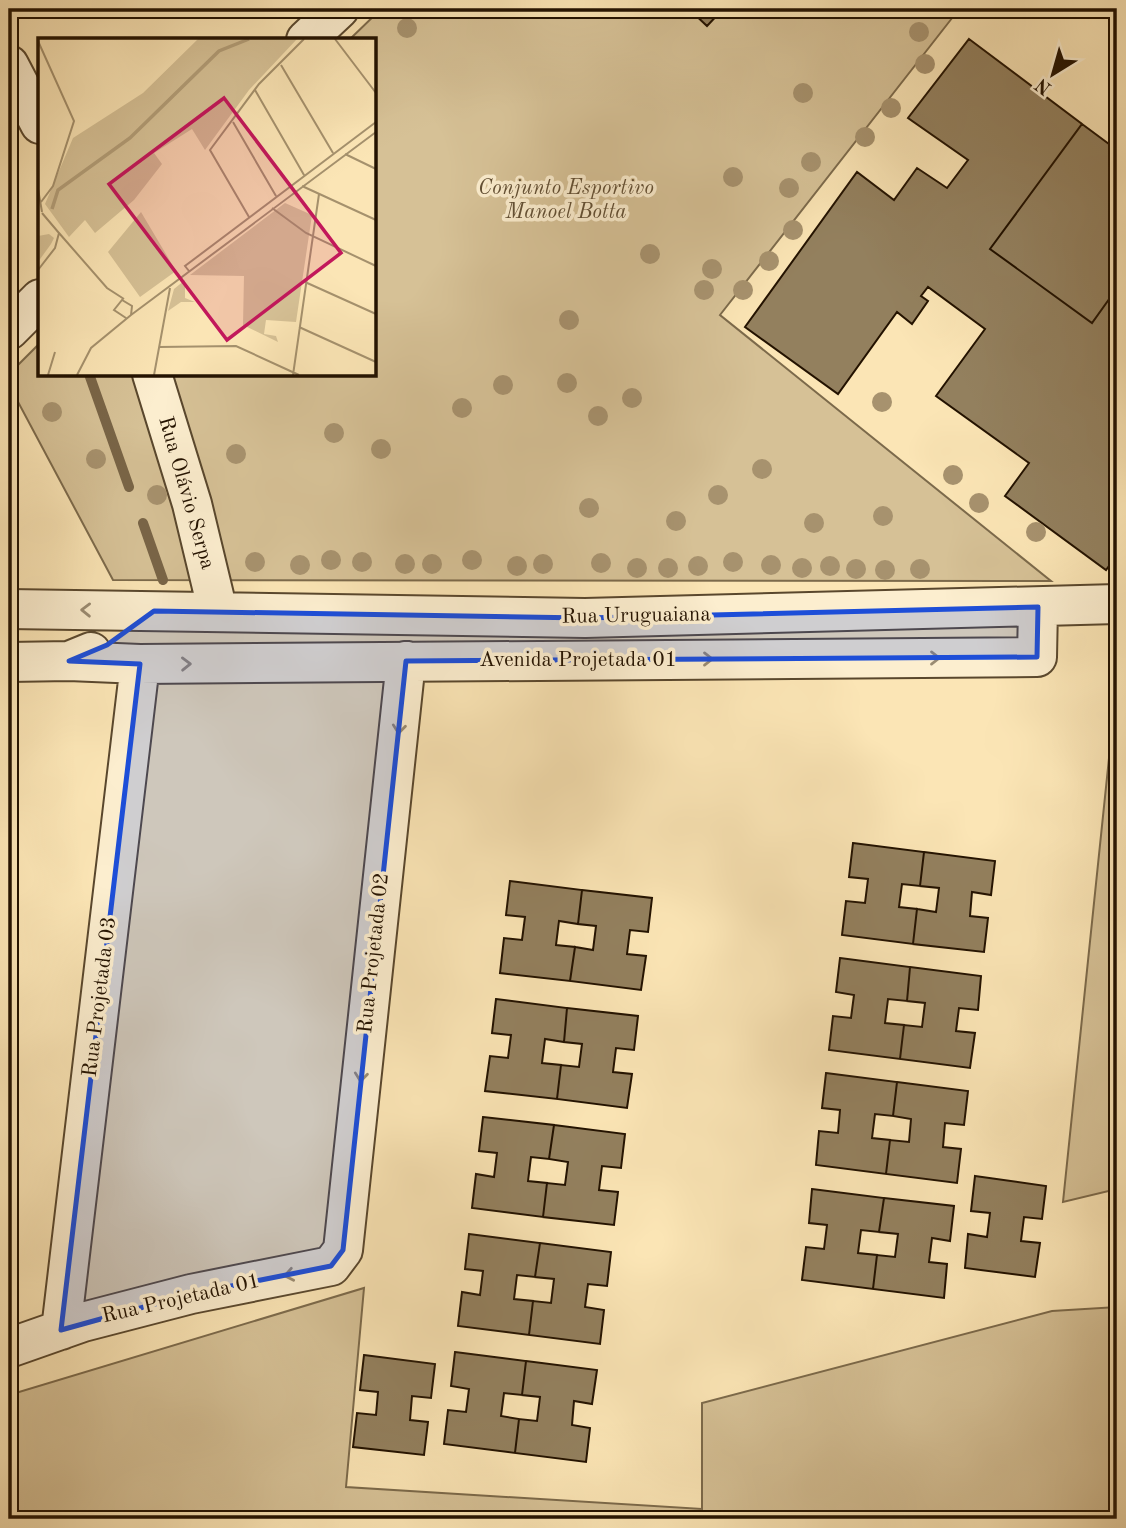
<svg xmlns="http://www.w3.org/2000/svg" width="1126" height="1528" font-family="'Old Standard TT',serif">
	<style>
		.green { fill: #d6c196; stroke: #7c6a4b; stroke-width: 2 }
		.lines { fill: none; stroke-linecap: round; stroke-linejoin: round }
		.stream { stroke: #796547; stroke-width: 10 }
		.building { fill: #93805e; stroke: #231200; stroke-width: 2 }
		.minor-casing { stroke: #59472d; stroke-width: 42 }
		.minor { stroke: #fceecf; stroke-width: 38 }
		.tree { fill: #a7926e }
		.oneway { stroke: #9a8b72 }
		.marked { fill: #1d4ed8; fill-opacity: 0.2; stroke: #1d4ed8; stroke-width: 5; stroke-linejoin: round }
		.labels { text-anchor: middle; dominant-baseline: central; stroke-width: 7; stroke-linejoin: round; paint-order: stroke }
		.park-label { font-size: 21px; font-style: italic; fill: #624f34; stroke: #fceecf }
		.street-label { font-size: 21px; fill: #231200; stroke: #fceecf }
		.inset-river { fill: none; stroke: #b29d77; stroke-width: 3.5 }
		.inset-road { fill: none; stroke: #a5916d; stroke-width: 2 }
		.view { fill: #c2185b; fill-opacity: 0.15; stroke: #c2185b; stroke-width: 3.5 }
		.inset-edge { fill: none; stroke: #231200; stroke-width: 3.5 }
	</style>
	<rect width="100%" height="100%" fill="#fbe5b5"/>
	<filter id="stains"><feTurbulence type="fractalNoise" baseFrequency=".00286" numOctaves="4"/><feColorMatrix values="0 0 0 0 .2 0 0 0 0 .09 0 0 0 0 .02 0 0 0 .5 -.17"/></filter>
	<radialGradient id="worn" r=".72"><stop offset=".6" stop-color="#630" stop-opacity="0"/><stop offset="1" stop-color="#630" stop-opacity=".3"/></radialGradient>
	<!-- green -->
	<path class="green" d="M381 9H954L956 13 720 315 1051 581 113 580 9 385V374L40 343V374H374V40H349Z
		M1117 681V1189L1063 1202Z
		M364 1288 346 1487 702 1509V1403L1052 1311 1117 1307V1519H9V1395Z"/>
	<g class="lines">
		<!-- stream -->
		<path class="stream" d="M89 374 129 487
			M143 523 163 580"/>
	</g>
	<!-- building -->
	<path class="building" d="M689 9H723L707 26Z
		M969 39 1082 124 990 249 1092 323 1117 288V555L1106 570 1005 496 1029 463 936 396 985 329 928 287 921 296 928 301 912 324 897 312 838 394 745 327 857 172 894 200 917 168 947 188 968 160 908 118Z
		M1082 124 1117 150V288L1092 323 990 249Z
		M853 843 924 852 920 886 902 884 899 907 917 909 913 944 842 935 846 901 865 903 868 879 849 877Z
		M924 852 995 861 991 895 972 892 970 916 988 918 984 952 913 944 917 909 936 912 939 888 920 886Z
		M510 881 582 890 578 924 559 921 556 945 575 947 570 981 500 973 504 938 522 940 525 917 506 915Z
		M582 890 652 898 648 932 630 930 627 954 646 956 641 990 570 981 575 947 593 950 596 926 578 924Z
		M840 958 910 967 907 1001 888 999 885 1023 904 1025 900 1059 829 1050 833 1016 851 1018 854 995 836 992Z
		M910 967 981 976 978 1010 959 1008 956 1031 975 1033 970 1068 900 1059 904 1025 922 1027 925 1003 907 1001Z
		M496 999 567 1008 564 1042 545 1039 542 1063 561 1065 557 1099 485 1091 490 1056 508 1058 511 1035 492 1033Z
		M567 1008 638 1016 634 1050 616 1048 613 1072 632 1074 627 1108 557 1099 561 1065 579 1067 582 1044 564 1042Z
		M826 1073 897 1082 893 1116 875 1114 872 1138 890 1140 886 1174 816 1165 819 1131 838 1133 840 1110 822 1108Z
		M897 1082 968 1091 964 1125 945 1123 943 1147 961 1149 957 1183 886 1174 890 1140 909 1142 911 1119 893 1116Z
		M483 1117 554 1125 549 1159 531 1157 528 1181 547 1183 543 1217 472 1208 476 1174 494 1177 497 1153 479 1151Z
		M554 1125 625 1134 621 1168 602 1166 599 1190 618 1192 614 1225 543 1217 547 1183 565 1185 568 1162 549 1159Z
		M975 1176 1046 1186 1042 1219 1024 1217 1021 1241 1040 1243 1035 1277 965 1268 968 1234 987 1237 990 1213 971 1211Z
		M812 1189 884 1198 879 1232 861 1230 858 1253 877 1255 873 1289 802 1280 806 1247 824 1249 827 1225 809 1223Z
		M884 1198 954 1206 950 1241 932 1238 929 1262 947 1264 944 1298 873 1289 877 1255 895 1257 898 1234 879 1232Z
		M469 1234 540 1243 535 1277 517 1275 514 1299 533 1301 529 1335 458 1326 462 1292 480 1295 483 1271 465 1269Z
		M540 1243 611 1252 607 1286 588 1284 585 1307 604 1310 600 1344 529 1335 533 1301 551 1303 554 1279 535 1277Z
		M455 1352 526 1361 522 1395 504 1393 501 1416 519 1419 515 1453 444 1444 448 1410 466 1412 469 1389 451 1386Z
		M364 1355 435 1364 431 1398 412 1396 410 1420 428 1422 424 1455 353 1447 357 1413 376 1415 378 1392 360 1390Z
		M526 1361 597 1370 592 1404 574 1401 572 1425 590 1428 586 1462 515 1453 519 1419 537 1421 540 1397 522 1395Z"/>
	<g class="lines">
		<defs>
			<path id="minor" d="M306 40 339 9
				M9 65 40 124
				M9 330 40 299
				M152 374 192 504 218 612
				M9 609 585 618 1117 604
				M69 661 140 664 1037 657 1038 607
				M9 662 69 661 91 652
				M61 1330 140 664
				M9 1348 83 1322 191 1294 331 1266 343 1250 406 661"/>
		</defs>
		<!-- minor casing -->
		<use href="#minor" class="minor-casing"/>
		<!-- minor -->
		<use href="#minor" class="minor"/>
	</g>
	<!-- trees -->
	<g class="tree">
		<circle cx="407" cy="28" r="10"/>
		<circle cx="919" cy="32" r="10"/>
		<circle cx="925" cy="64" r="10"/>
		<circle cx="803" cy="93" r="10"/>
		<circle cx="891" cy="108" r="10"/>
		<circle cx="865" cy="137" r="10"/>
		<circle cx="811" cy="162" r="10"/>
		<circle cx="733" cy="177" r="10"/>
		<circle cx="789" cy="188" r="10"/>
		<circle cx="793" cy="230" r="10"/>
		<circle cx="650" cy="254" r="10"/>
		<circle cx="769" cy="261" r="10"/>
		<circle cx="712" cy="269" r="10"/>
		<circle cx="704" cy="290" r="10"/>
		<circle cx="743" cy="290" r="10"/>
		<circle cx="569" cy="320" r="10"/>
		<circle cx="567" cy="383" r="10"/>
		<circle cx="503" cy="385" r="10"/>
		<circle cx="632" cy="398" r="10"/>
		<circle cx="882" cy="402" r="10"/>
		<circle cx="462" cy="408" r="10"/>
		<circle cx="52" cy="412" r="10"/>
		<circle cx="598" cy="416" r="10"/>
		<circle cx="334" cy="433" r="10"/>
		<circle cx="381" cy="449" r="10"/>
		<circle cx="236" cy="454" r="10"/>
		<circle cx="96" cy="459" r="10"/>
		<circle cx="762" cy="469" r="10"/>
		<circle cx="953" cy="475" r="10"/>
		<circle cx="157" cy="495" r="10"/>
		<circle cx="718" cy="495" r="10"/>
		<circle cx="979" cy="503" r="10"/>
		<circle cx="589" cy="508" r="10"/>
		<circle cx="883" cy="516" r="10"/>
		<circle cx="676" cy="521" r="10"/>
		<circle cx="814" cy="523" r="10"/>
		<circle cx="1036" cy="532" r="10"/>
		<circle cx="331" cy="560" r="10"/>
		<circle cx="472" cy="560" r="10"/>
		<circle cx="255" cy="562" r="10"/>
		<circle cx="362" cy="562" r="10"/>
		<circle cx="733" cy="562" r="10"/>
		<circle cx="601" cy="563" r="10"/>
		<circle cx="405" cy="564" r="10"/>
		<circle cx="432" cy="564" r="10"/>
		<circle cx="543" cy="564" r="10"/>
		<circle cx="300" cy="565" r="10"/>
		<circle cx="771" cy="565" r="10"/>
		<circle cx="517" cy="566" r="10"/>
		<circle cx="698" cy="566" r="10"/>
		<circle cx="830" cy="566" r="10"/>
		<circle cx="637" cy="568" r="10"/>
		<circle cx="668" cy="568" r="10"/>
		<circle cx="802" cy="568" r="10"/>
		<circle cx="856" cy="569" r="10"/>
		<circle cx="920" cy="569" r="10"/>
		<circle cx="885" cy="570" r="10"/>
	</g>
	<!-- one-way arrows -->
	<defs><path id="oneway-chevron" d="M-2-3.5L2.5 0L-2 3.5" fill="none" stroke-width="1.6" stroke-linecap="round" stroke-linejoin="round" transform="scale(1.75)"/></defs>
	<g class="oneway">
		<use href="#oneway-chevron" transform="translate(86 610) rotate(-179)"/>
		<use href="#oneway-chevron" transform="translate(935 658)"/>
		<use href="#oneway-chevron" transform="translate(708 659)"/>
		<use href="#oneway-chevron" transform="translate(186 664) rotate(-1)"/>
		<use href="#oneway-chevron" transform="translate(399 729) rotate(96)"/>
		<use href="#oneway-chevron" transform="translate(361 1077) rotate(96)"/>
		<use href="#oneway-chevron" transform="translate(289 1275) rotate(169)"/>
	</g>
	<!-- marked area -->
	<path class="marked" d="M1038 607 1037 657 406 661 343 1250 331 1266 191 1294 61 1330 140 664 69 661 107 645 154 611 585 618Z"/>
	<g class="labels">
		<!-- park labels -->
		<g class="park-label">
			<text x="566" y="188">Conjunto Esportivo<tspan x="566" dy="24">Manoel Botta</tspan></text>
		</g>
		<!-- street labels -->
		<g class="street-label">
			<text transform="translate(186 493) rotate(74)">Rua Olávio Serpa</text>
			<text transform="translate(636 616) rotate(-1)">Rua Uruguaiana</text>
			<text x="578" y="660">Avenida Projetada 01</text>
			<text transform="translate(374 953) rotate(-84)">Rua Projetada 02</text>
			<text transform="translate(100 997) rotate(-83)">Rua Projetada 03</text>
			<text transform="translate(181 1299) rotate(-13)">Rua Projetada 01</text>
		</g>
	</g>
	<!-- overview -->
	<g transform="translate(38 38)">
		<rect width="338" height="338" fill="#fbe5b5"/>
		<path d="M160 1H259L211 52 167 112 154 91 116 115 124 126 96 162 57 195 47 182 31 199 7 166 35 100 105 55ZM247 165 274 177 258 284 228 282 226 296 238 298 240 304 205 287 206 238 152 237ZM103 174 138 233 102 259 70 214ZM11 196 16 200 13 206 0 224V198ZM147 242V260L157 264H143L130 273 136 251Z" fill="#d6c196"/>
		<path class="inset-river" d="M14 171 20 152 92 100 181 13 211 1"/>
		<path class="inset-road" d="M297 1 338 55M0 3 36 83 15 148 3 164M243 27 295 115M217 52 266 137M195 84 238 158M307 116 338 131M264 148 338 182M0 151 4 174M234 170 268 195 338 228M211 179 172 112 221 46 266 1M21 195 69 250 86 261M0 232 17 210 21 195 4 175M151 233 147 228 338 84M267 244 338 276M93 277 338 94M261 289 338 324M121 309 198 308 261 337M10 337 17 314M39 337 53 310 93 277 94 268 84 262 76 272 88 280M116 337 132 250M255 337 281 156"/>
		<path class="view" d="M186 60 303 215 189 302 71 146Z"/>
		<rect width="338" height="338" class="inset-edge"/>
	</g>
	<!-- margin -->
	<rect width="1126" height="1528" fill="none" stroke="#fbe5b5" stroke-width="35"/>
	<rect x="10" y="10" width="1105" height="1507" fill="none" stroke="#231200" stroke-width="3.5"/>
	<rect x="18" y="18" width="1091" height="1493" fill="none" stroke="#231200" stroke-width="2"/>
	<!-- north arrow -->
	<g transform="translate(1053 74) rotate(217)" stroke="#fceecf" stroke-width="5" paint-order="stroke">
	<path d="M0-5L12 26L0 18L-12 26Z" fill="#231200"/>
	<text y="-10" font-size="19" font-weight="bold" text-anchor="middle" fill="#231200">N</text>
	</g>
	<rect width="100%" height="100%" filter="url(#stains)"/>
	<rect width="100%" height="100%" fill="url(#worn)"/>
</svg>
